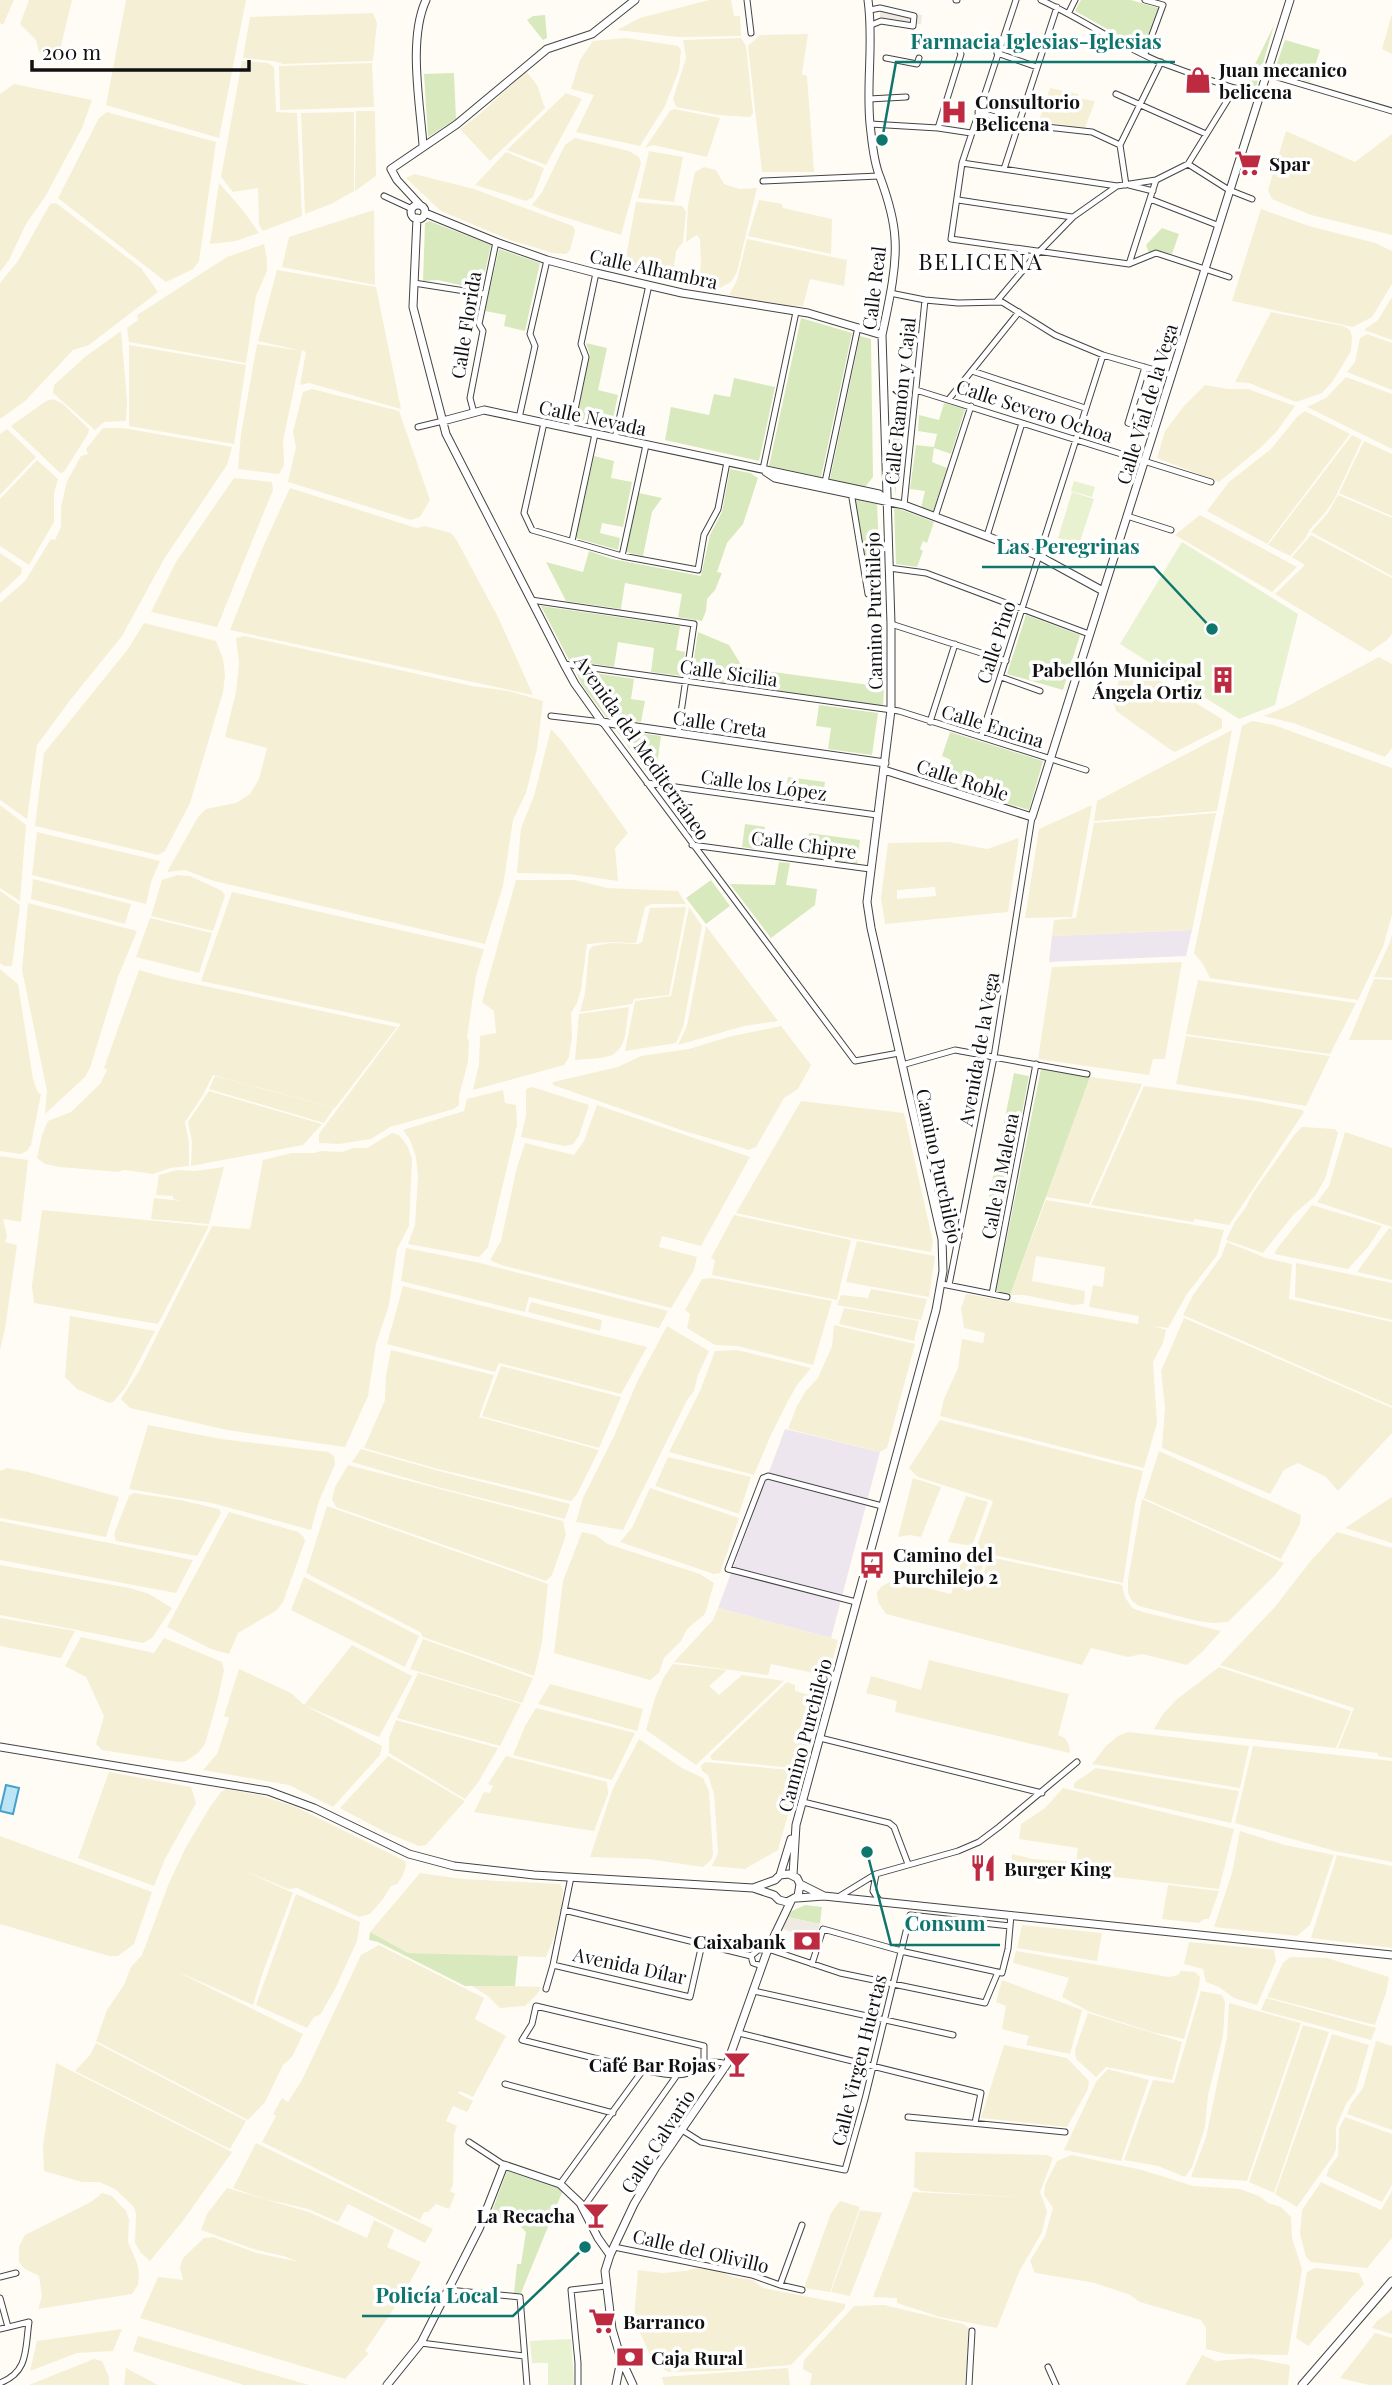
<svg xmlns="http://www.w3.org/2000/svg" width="1392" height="2385" font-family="'Playfair Display',serif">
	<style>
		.industrial { fill: #ede6ee }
		.farmland { fill: #f5efd5; fill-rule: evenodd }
		.green { fill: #d8e9be }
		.pitch { fill: #e8f1d0 }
		.plaza { fill: #f0ebe2 }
		.water { fill: #bbe4f5; stroke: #43a1ca; stroke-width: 2 }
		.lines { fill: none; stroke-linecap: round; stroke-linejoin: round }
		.minor-casing { stroke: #444; stroke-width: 7 }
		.tertiary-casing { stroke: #444; stroke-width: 9 }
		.minor { stroke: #fff; stroke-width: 5 }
		.tertiary { stroke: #fff; stroke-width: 7 }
		.labels { text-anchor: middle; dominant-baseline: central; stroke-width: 7; stroke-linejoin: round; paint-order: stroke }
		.poi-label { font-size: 19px; font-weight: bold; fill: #111; stroke: #fff; text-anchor: start }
		.street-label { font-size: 19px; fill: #111; stroke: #fff }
		.quarter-label { font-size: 23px; letter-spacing: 2px; fill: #111; stroke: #fff }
		.leader { fill: none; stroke: #0f766e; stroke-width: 2.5 }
		.callout-dot { fill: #0f766e; stroke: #fff; stroke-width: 2.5 }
		.callout-label { font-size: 21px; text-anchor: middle; font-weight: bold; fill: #0f766e; stroke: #fff; stroke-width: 7; stroke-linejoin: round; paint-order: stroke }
	</style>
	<rect width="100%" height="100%" fill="#fffcf5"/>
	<!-- industrial -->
	<path class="industrial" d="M1192 930 1186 956 1049 962 1052 936Z
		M785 1429 880 1452 831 1638 718 1608Z"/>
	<!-- farmland -->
	<path class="farmland" d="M0 0H14L3 25 0 23Z
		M29 0H72L59 54 39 52 36 40 20 24Z
		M126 0H246L219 138 106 105Z
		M709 0H731L734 16H740L741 36 678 37 617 30 640 18Z
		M373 13 377 23 373 61 283 64 273 61 243 58 250 17Z
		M1392 14V54L1382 49Z
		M808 34 802 74 807 76 814 172H762L748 46 760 35Z
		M626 38 678 46 681 50 679 70 665 106 640 146 576 132 594 95 571 89 580 60 593 41Z
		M741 38 746 46 753 113 750 117 718 115 676 107 673 99 686 58 683 40Z
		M242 61 268 63 274 67 276 112 297 113 302 216 263 231 259 225 258 188 233 192 221 177Z
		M372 63 374 107 280 110 279 66Z
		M526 71 537 85 545 108 490 161 460 129 479 115Z
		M14 84 92 100 82 128 45 197 26 224 9 260 0 272V94Z
		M1050 88 1078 94V98L1095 101 1085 128 1039 121Z
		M566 93 582 99 546 165 507 150Z
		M674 109 720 118 707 157 653 145 645 148 670 111Z
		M356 111H375L376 176 355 191Z
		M107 112 216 142 199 261 193 269 166 282 58 198 99 118Z
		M354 112V191L331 204 305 214 301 113Z
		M1286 131 1355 162 1392 134V235L1311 215 1272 199 1268 190Z
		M575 138 629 151 639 157 641 163 621 235 542 210 532 205 542 192 565 145Z
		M649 151 683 157 674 202 638 198Z
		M506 152 544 168 533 197 526 201 475 185Z
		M704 167 716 170 724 184 739 189 757 188 737 272 731 282 720 288 698 289 701 264 700 239 697 235 686 242 688 205 695 172Z
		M414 174 474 189 573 226 575 231 570 250 566 254 553 253 510 240 441 211 406 178Z
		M219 183 242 209 259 233 236 241 210 244Z
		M759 200 782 204 783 208 832 219 831 254 748 236Z
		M636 202 682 206 686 212 683 242 676 251 672 283 623 272 627 264V252Z
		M56 203 141 268 158 292 89 345 73 350 25 401 0 419V283L18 261 50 204Z
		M1261 209 1309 226 1375 243 1392 251V284L1372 317 1353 327 1232 301Z
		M374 210 375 285 282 267 289 237Z
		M747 239 847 260 844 286 810 279 803 306 778 305 729 295 737 280Z
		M264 244 267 259V271L256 296 246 363 129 342 127 328 138 320 137 315 227 257Z
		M277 270 376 287 401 409 309 383 300 385 306 352 302 350 283 441 284 465 279 474 238 469 241 434 257 344 302 351 258 341Z
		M1392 297V340L1364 330 1378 320Z
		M1271 312 1343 326 1350 330 1352 337 1351 351 1333 381 1322 393 1296 402 1249 383 1235 382Z
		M121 331 127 401 126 421 104 422 95 430 53 393 54 385 85 357Z
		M1367 334 1392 343V390L1347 372 1355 362 1360 338Z
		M129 345 246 365 234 444 129 426Z
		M1346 377 1392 394V449L1307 407 1326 398Z
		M1205 385 1228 389H1248L1295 406 1277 431 1259 449 1219 482 1157 458 1165 431 1184 406Z
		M312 389 399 411 430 500 420 517 411 520 288 482 296 447 293 432 303 392Z
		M53 399 63 404 89 429 88 434 64 472 60 473 11 426 46 401Z
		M1305 411 1350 434 1267 544 1207 511 1229 482 1271 449 1297 417Z
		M103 428H123L232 447 227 465 164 559 122 636 71 699 37 745 27 819 0 800V603L25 581 51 539 55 540 61 527V507L67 481 81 456 88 454 86 449Z
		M7 429 36 457 0 495V434Z
		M1352 435 1362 440 1334 500 1324 514 1310 529 1305 539 1290 556 1268 545Z
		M1364 441 1392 454V516L1339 493Z
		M37 460 58 479 54 493V522L29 565 0 546V499Z
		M234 478 272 482 273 490 217 627 151 612 176 562Z
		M290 488 416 528 425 526 451 533 456 539 498 617 533 695 230 630 263 547Z
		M1338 495 1392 518V576L1311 532 1328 513Z
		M1200 515 1297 567 1272 592 1175 535Z
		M1311 535 1392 578V634L1387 640 1370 652 1275 594 1305 565 1292 557Z
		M0 553 22 568 21 574 0 594Z
		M144 623 216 641 223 659 225 675 223 692 190 803 165 851 158 855 35 826 44 753 128 649Z
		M245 636 472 686 509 691 543 701 537 749 526 793 513 820 503 886 485 944 214 881 185 870 167 872 198 817 206 809 236 803 250 794 259 779 267 748 225 737 236 692 239 663 236 638Z
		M1379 657 1392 664V748L1385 757 1293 723 1264 716 1290 705Z
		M1127 668 1155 678 1222 719V728L1175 752 1171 750 1116 711 1113 701 1122 669Z
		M1252 721 1274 725 1392 768V915L1383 947 1358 1000 1210 978 1203 964 1194 953 1242 726Z
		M551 729 563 742 628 833 615 848 618 881 569 874 517 873 521 828 534 796Z
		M1232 730 1217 811 1094 821 1097 801Z
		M0 805 26 825 20 901 0 888Z
		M1092 805 1072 917 1025 918 1039 829Z
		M1216 813 1192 930 1052 936 1054 920 1076 918 1094 823Z
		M37 832 160 861 151 882 146 904 32 875Z
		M1019 838 1008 912 885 924 881 898 888 843 949 842 987 849ZM935 887 936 896 897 899V890Z
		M177 875 190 876 222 891 225 896 213 931 151 916 162 880Z
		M33 879 131 904 125 924 31 899Z
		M516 880H575L607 888 678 891 686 904H651L645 907 636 943 612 942 587 944 581 990 577 1003 571 1013 572 1037 569 1057 564 1065 473 1090 479 1064 480 1036 496 1033 494 1011 482 1002Z
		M0 891 20 905 12 966H4L0 963Z
		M232 892 484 949 476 976 467 1037 469 1042 468 1062 459 1096V1105L454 1109 390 1127 371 1139 339 1144 319 1143V1134L401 1024 201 981Z
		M28 903 137 931 118 977 90 1068 85 1077 45 1114 47 1091 22 970Z
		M686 907 669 995 634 999 632 1004 580 1012 585 993 589 950 593 946 611 943 638 944 642 942 650 908Z
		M689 907 702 926 683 1027 676 1043 625 1051 635 1001 671 996Z
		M150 918 212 933 199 973 136 957Z
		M706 926 778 1021 744 1026 678 1045 687 1026Z
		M1392 934V978L1374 977 1390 942Z
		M1182 962 1165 1059H1153L1149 1075 1038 1059 1052 967Z
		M0 969 18 984 33 1079 38 1093 41 1094 31 1145 27 1151 20 1154 0 1151Z
		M139 970 167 978 397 1027 335 1108 213 1075 203 1095 185 1122 189 1143V1166L170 1168 153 1174 124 1170 118 1172 60 1167 45 1164 37 1158 42 1135 48 1121 71 1112 100 1084 107 1070 104 1068Z
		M1374 979 1392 980V1040H1349Z
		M1198 980 1356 1003 1330 1054 1186 1034Z
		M629 1007 625 1037 621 1047 613 1055 601 1058 575 1060 579 1014Z
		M781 1026 811 1065 798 1089 784 1098 756 1147 749 1150 684 1131 553 1085V1082L618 1067 641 1056 689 1049 728 1037Z
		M1186 1036 1330 1056 1306 1106 1176 1084Z
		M215 1076 334 1108 324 1123 209 1089Z
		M1090 1077 1142 1084 1089 1204 1046 1197Z
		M1144 1086 1256 1101 1302 1110 1304 1112 1229 1225 1195 1219 1193 1222 1091 1205Z
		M532 1087 589 1105 579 1136 573 1144 565 1146 521 1137 526 1116V1089Z
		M503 1090 505 1103 516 1105 517 1125 488 1247 479 1257 408 1244 415 1225 418 1176 416 1157 410 1140 403 1130 464 1111 467 1099Z
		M209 1091 322 1124 303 1145 191 1166 192 1142 188 1122Z
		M801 1101 904 1113 933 1242 931 1252 851 1238 736 1213Z
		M597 1105 750 1157 701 1246 662 1236 659 1247 697 1257 694 1270 671 1308 501 1265 490 1260 501 1241 516 1171 525 1143 574 1155 584 1141Z
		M1302 1127 1335 1129 1338 1133 1325 1179 1315 1196 1294 1214 1263 1253 1226 1240 1235 1222 1246 1207 1253 1193 1295 1134Z
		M1345 1132 1392 1148V1227L1317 1202 1329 1186Z
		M392 1133 399 1135 407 1145 412 1159 409 1226 397 1249 389 1305 376 1344 368 1396 345 1447 227 1430 130 1408 121 1399 139 1371 212 1226 250 1229 263 1160 292 1153H314L321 1151 342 1152 353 1148H367Z
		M0 1156 28 1160 21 1222 3 1219 7 1236 5 1242 17 1245 5 1329 0 1350Z
		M224 1167 209 1224 151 1219 154 1198 181 1201 173 1199V1196L156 1195 159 1175 177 1170 195 1171Z
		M1046 1200 1224 1230 1217 1255 1187 1294 1168 1328 1153 1326 1166 1330 1163 1343 1153 1362 1157 1423 1144 1468 940 1416 944 1399 958 1368 962 1339 983 1343 985 1333 964 1328 961 1308 966 1294 1138 1324 1139 1316 1089 1307 1093 1285 1103 1287 1105 1267 1036 1256 1032 1281 1085 1291 1084 1304 1073 1305 1024 1295H1010Z
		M1312 1205 1382 1226 1368 1247 1348 1269 1274 1254 1279 1246Z
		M42 1210 209 1226 158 1324 34 1303 32 1286Z
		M734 1215 851 1240 837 1300 712 1275 715 1260 711 1258Z
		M1389 1228 1392 1229V1280L1357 1272Z
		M857 1241 935 1256 929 1297 846 1282Z
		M1227 1242 1266 1258 1292 1264 1289 1299 1392 1322V1406L1183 1315 1193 1295 1221 1257Z
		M406 1248 480 1263 668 1311 659 1328 529 1297 525 1312 401 1281Z
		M1296 1263 1392 1283V1320L1295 1297Z
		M712 1278 832 1301 813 1365 737 1346 715 1345 687 1328 690 1314 685 1310 702 1279Z
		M403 1286 647 1347 621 1394 499 1363 495 1372 387 1344Z
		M871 1289 927 1299 921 1320 837 1305 841 1295 868 1298Z
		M531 1302 602 1320 600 1331 528 1312Z
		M844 1308 919 1321 914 1341 839 1324Z
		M70 1316 155 1331 125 1388 113 1402 109 1403 77 1389 65 1377Z
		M1184 1318 1392 1408V1433L1338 1491 1326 1477 1298 1463 1284 1470 1270 1494 1162 1448 1165 1408 1161 1371Z
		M834 1325 915 1344 887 1448 880 1452 788 1429 796 1408 805 1392 818 1378 832 1346Z
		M667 1326 709 1351 698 1375 694 1391 687 1400 623 1530 576 1522 583 1498 614 1436 637 1382Z
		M391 1350 494 1375 479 1417 599 1450 577 1494 571 1501 438 1469 364 1448 385 1400 386 1375Z
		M737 1350 811 1368 797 1385 788 1401 770 1437 754 1475 669 1452 700 1391 715 1351Z
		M501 1366 621 1397 599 1448 482 1416Z
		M940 1420 1143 1471 1135 1504 1123 1583 975 1551 993 1501 918 1477 909 1468Z
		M148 1425 221 1439 328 1452 334 1456 335 1464 319 1501 311 1530 212 1503 129 1489Z
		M361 1449 439 1471 570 1504 565 1519 434 1486 352 1462Z
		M1159 1451 1301 1515 1300 1524 1281 1559 1144 1498Z
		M668 1457 751 1477 739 1514 655 1486Z
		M348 1465 563 1521 566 1535 552 1575 546 1581 336 1507 332 1499 335 1487Z
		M7 1468 28 1472 119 1497 106 1537 0 1518V1471Z
		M913 1478 941 1487 921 1537 910 1535 898 1537Z
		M650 1488 739 1518 720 1573 714 1574 620 1542 632 1528Z
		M134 1493 180 1500 219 1509 221 1513 197 1556 116 1541 114 1534 129 1496Z
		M966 1496 988 1502 972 1546 948 1542Z
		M1392 1497V1543L1345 1528Z
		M1142 1499 1284 1563 1275 1575 1228 1622 1214 1623 1197 1621 1139 1606 1132 1601 1128 1593V1580Z
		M327 1506 548 1584 542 1642 534 1676 423 1637 420 1632 306 1573Z
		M229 1512 298 1532 303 1536 305 1541 283 1602 277 1610 238 1633 229 1654 211 1649 167 1627Z
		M0 1521 193 1560 176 1593 0 1560Z
		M582 1532 595 1535 608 1544 700 1574 714 1583 705 1614 687 1629 681 1641 664 1658 659 1673 650 1680 554 1653 563 1581Z
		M1337 1532 1392 1548V1758L1378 1756V1753L1338 1748 1354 1708 1220 1665 1274 1608 1309 1563Z
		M971 1555 985 1557 980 1575 959 1569 962 1559Z
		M989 1557 1122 1585 1125 1597 1132 1608 1143 1612 1221 1631 1203 1651 1187 1665 1142 1654 1128 1657 1091 1648 1082 1665 886 1614 878 1602 877 1592 882 1586 894 1580 951 1594 958 1572 982 1578Z
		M0 1565 130 1588 149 1594 172 1608 152 1638 143 1643 0 1615Z
		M304 1577 419 1636 405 1667 291 1610Z
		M718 1608 838 1640 827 1680 818 1679V1674L771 1664 768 1675 674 1662 713 1620Z
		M0 1618 75 1631 61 1658 0 1646Z
		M81 1637 154 1653 164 1638 222 1662 224 1670 218 1698 205 1744 198 1753 186 1761 179 1762 102 1750 96 1744 104 1716 86 1677 65 1666Z
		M423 1639 533 1678 522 1703 410 1669Z
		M352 1645 412 1676 379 1737 304 1705 382 1746 380 1755 333 1807 289 1785 203 1770 217 1754 229 1718 224 1716 239 1669 291 1693 304 1705Z
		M929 1660 1069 1694 1058 1735 1065 1738 1069 1745 1070 1753 895 1712 897 1701 866 1693 871 1676 921 1690Z
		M673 1664 727 1670 709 1686 719 1695 742 1675 784 1681 696 1765 646 1730 655 1698 664 1677Z
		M1219 1667 1351 1711 1336 1748 1154 1729 1163 1714 1176 1700Z
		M418 1673 521 1704 500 1746 397 1718Z
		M787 1682 795 1685V1691L820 1698 819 1710 803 1766 794 1768 712 1760 710 1756Z
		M550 1684 643 1709 637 1731 538 1704Z
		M536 1708 635 1733 612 1780 513 1755 525 1726Z
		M396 1720 498 1748 479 1781 465 1799 389 1753V1738Z
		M1128 1732 1249 1746 1240 1788 1092 1764 1106 1746 1118 1736Z
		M639 1739 682 1768 703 1778 709 1791 713 1854 711 1860 703 1867 648 1859 590 1857 613 1788Z
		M1253 1746 1392 1761V1862L1335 1851 1235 1823Z
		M388 1756 465 1801 426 1845 419 1846 383 1831 340 1808Z
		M506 1756 607 1782 608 1794 594 1831 474 1812 484 1792 490 1793 493 1786 488 1784Z
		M705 1762 800 1771 778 1850 745 1869 712 1866 718 1853 714 1794 708 1775 702 1771 701 1766Z
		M1096 1768 1239 1791 1231 1823 1074 1788V1783Z
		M109 1772 191 1787 196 1803 165 1859 154 1886 78 1858Z
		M1063 1788 1234 1829 1219 1889 1011 1865 1012 1854 1033 1859 1076 1862 1078 1848 1019 1839 1021 1824 1045 1808Z
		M226 1789 259 1795 296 1807 405 1861 406 1866 402 1877 397 1884 391 1886 383 1899 370 1914 359 1917 297 1888 288 1889 240 1869 293 1893 263 1972 253 2005 174 1970 303 2034 292 2057 283 2065 265 2102 248 2120 96 2041 107 2010 124 1985 131 1967 142 1955 169 1883 186 1847 210 1807 221 1792Z
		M1240 1831 1285 1845 1334 1855 1310 1925 1297 1936 1214 1927 1232 1873Z
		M0 1836 152 1892 134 1944 118 1956H109L0 1924Z
		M1337 1855 1392 1866V1948L1311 1938Z
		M420 1873 462 1879 560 1884 563 1890 562 1905 554 1937 546 1957 408 1953 370 1932Z
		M1168 1885 1219 1891 1209 1919H1204L1199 1923 1162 1919Z
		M296 1894 360 1922 357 1941 335 1989 320 2015 314 2017 307 2028 256 2005Z
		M1022 1925 1102 1933 1097 1961 1017 1948Z
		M1189 1942 1274 1950 1276 1961 1257 2005 1234 1998 1219 1987 1206 1982 1203 1969 1184 1964Z
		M379 1945 484 1998 475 2019 506 2036 473 2097 460 2091 458 2093 473 2101 467 2112 453 2106 446 2121 457 2126 454 2134 453 2185 450 2191 455 2194 449 2209 436 2204 428 2212H424L420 2220 262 2142 276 2116 273 2114 282 2098 288 2102 302 2080 361 1955Z
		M1016 1951 1169 1977 1178 1975 1181 1971 1195 1972 1200 1977 1199 1986 1184 2039 1152 2032 1090 2012 1062 1997 1069 1978 1013 1963Z
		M1290 1957 1327 1958 1389 1977 1386 1993 1375 2025 1267 1997 1283 1963Z
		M1002 1980 1082 2010 1070 2054 1026 2045 1029 2036 1002 2029 1006 2006 996 2002Z
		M470 1985 541 1987 538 1993 525 2006 500 2008 488 1996Z
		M1201 1991 1222 1995 1225 2002 1223 2036 1208 2095 1205 2127 1192 2167 1185 2177 1158 2166 1124 2160 1153 2080 1174 2083Z
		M1266 1998 1376 2028 1371 2040 1261 2010Z
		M1229 2003 1301 2023 1247 2181 1191 2177 1206 2137 1227 2037Z
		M1088 2013 1182 2042 1172 2080 1106 2067 1096 2077 1076 2059 1075 2050Z
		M1303 2025 1329 2032 1274 2193 1249 2182Z
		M1332 2034 1369 2045 1355 2092 1346 2104 1336 2127V2149L1333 2156 1297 2207 1275 2194Z
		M1376 2041 1392 2046V2130L1347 2114 1351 2104 1363 2088Z
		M96 2043 246 2121 230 2149 75 2071 90 2055Z
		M1004 2045 1067 2058 1089 2081 1088 2089 1067 2127 981 2118Z
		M56 2063 232 2152 182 2222 150 2261 141 2253 135 2243 136 2214 134 2207 115 2189 99 2182H82L44 2171 43 2145Z
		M1108 2069 1149 2080 1121 2161 1064 2150 1096 2082Z
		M1345 2117 1392 2134V2185L1382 2202 1326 2176 1329 2168 1338 2156 1339 2129Z
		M256 2143 433 2229 425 2243 348 2204 338 2222 308 2209 265 2199 233 2188Z
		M915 2152 1047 2155 1053 2158 1040 2192 1047 2211 1042 2232 1019 2272 997 2328 940 2317 897 2303V2298L873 2297 913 2192 1017 2197 921 2191 914 2187Z
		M1072 2155 1142 2170 1193 2186 1240 2189 1259 2196 1268 2203 1281 2207 1291 2217 1292 2238 1302 2269 1288 2355 1227 2354 1206 2349V2328L1201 2320 1140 2302 1130 2295 1095 2283 1035 2273 1030 2261 1045 2236 1053 2208 1044 2195 1045 2185 1057 2161Z
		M1321 2182 1381 2210 1392 2191V2238L1367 2268 1311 2262 1306 2257 1300 2234 1302 2210Z
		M227 2188 309 2212 367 2238 374 2220 394 2230 387 2247 421 2262 401 2298 365 2351 369 2353 345 2379 140 2318 158 2277 183 2280 180 2267 183 2258 204 2238 213 2237 257 2253 299 2262 283 2256 253 2249 201 2230 207 2214Z
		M102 2193 112 2196 126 2211 129 2219 128 2242 137 2263 139 2273 138 2285 132 2294 38 2309 42 2296 39 2276 25 2269 19 2262V2246L25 2235 91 2202Z
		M840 2201 860 2207 830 2292 804 2288 831 2213Z
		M860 2210 882 2213 850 2296 831 2292Z
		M696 2268 719 2271 733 2277 753 2280 763 2288 845 2304V2308L791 2365 715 2371 668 2372 659 2366 650 2355 634 2319 638 2270 662 2273 686 2271Z
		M1315 2268 1359 2273 1364 2284 1308 2346 1296 2338 1307 2272Z
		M884 2305 963 2324 969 2328 965 2385H810L812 2374 803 2369 804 2360 854 2306Z
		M1392 2310V2334L1372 2328 1377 2321Z
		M122 2329 113 2351 77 2353 30 2371 37 2341Z
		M1375 2333 1392 2338V2385H1369L1340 2378Z
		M138 2336 309 2385H244L133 2351Z
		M1202 2355 1216 2361 1251 2358 1290 2365 1288 2385H1185Z
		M94 2359 102 2361 109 2377V2385H29Z
		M126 2368 158 2385H124Z
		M788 2368 790 2385H664L662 2377Z"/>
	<!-- green -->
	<path class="green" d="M1081 0H1131L1158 8 1143 49 1075 11Z
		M545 15 547 38 543 40 527 20 533 16Z
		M1274 25 1255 91 1244 87Z
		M1285 40 1320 50 1310 82 1274 72Z
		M454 73 456 119 428 137 424 74Z
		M429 221 491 245 481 290 438 280 423 281 425 223Z
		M1162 228 1179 234 1172 254 1156 250 1149 253 1146 245Z
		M499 249 540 263 525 331 504 326 506 315 485 311Z
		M801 318 852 333 821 477 769 466Z
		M860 336 871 339 873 477 865 487 830 479Z
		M586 343 607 348 598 390 618 395 611 428 576 421 590 355Z
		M734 378 775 387 759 461 665 440 671 407 709 415 714 394 730 397Z
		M896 386 912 388 911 399 906 400 895 496 893 437 899 411Z
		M944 403 965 409 951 454 934 448 932 462 947 468 933 512 921 508 925 491 910 489 916 445 934 447 937 434 918 431 919 415 939 420Z
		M594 456 614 461 611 478 632 482 623 527 602 523 600 533 620 538 618 550 576 538Z
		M730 469 750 473 758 478 743 524 727 543 717 572 722 573 715 590 707 599 706 611 702 621 678 617 682 594 625 583 621 609 566 601 546 562 583 572 589 551 612 559 701 576 710 535 722 512Z
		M639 493 662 498 652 512 643 556 626 552Z
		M854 499 877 504 881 589 869 588Z
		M894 507 934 522 927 543 923 541 920 549 923 551 917 567 896 564Z
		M541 606 680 626 676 650 685 652 682 676 651 672 654 648 618 642 614 667 569 660Z
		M1026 615 1080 635 1063 690 1007 674Z
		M698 632 729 645 743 668 884 687 883 706 691 678Z
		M575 670 634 679 631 699 645 701 641 722 606 717 582 685Z
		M819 705 878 713 872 755 828 749 831 728 816 726Z
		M616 730 661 736 655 780 652 779Z
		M950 732 1043 761 1029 810 943 784 951 760 942 756Z
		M788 777 825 782 822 804 785 799Z
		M745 824 765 827 762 850 742 847Z
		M809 833 860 840 857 864 806 857Z
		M779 862 790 863 786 885 817 889 815 905 771 938 730 884 775 885Z
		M711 880 730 906 706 924 686 898Z
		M1041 1069 1090 1077 1010 1295 996 1292Z
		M1014 1073 1029 1076 1005 1200 989 1197Z
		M805 1905 822 1907 820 1924 788 1917 792 1911Z
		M370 1932 408 1953 518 1956 515 1986H465L378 1942 369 1940Z
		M507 2171 563 2190 521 2293H514L517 2264H521L526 2232 521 2227 491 2214Z"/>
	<!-- pitch -->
	<path class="pitch" d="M1074 481 1095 487 1092 497 1071 491Z
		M1072 492 1094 499 1079 544 1058 538Z
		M1182 542 1298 614 1275 705 1239 719 1120 644Z
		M571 2339 574 2385H548V2363H532L530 2341Z"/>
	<!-- plaza -->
	<path class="plaza" d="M880 8 922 15 921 24H916L915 29 880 24Z
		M788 1917 820 1924 815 1941 783 1929Z"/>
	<!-- water -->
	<path class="water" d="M6 1785 19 1788 13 1814 0 1811Z"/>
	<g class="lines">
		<defs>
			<path id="minor" d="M747 0 751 33
				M956 0H957
				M1016 0 962 163 951 239 1129 264 1156 253 1229 277
				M1041 0C1082 19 1120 46 1162 63 1194 75 1227 86 1260 96
				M870 10 880 8 914 16 913 26 881 21 871 25
				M1069 12 1075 0
				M997 53 1037 67
				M1145 54 1163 5 1145 0
				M886 58 917 64 919 58
				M1267 74 1392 111
				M1116 94 1206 134
				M869 99 906 97
				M978 112 1019 124 1092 132 1120 145
				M870 124 938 128 971 133
				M938 128 961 54 958 48 948 45
				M962 163 1117 186 1156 180 1188 164 1235 88
				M1188 164 1229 190 1252 199
				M1004 169 1057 7
				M763 181 879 176
				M1126 185 1120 145 1161 62
				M1129 185 1153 191
				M384 196 412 209
				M1150 199 1217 225
				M958 200 1072 217
				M1129 264 1156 180
				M414 283 484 294
				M890 293 925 300 958 303 1002 302 1055 335 1103 355 1172 375
				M997 301 1035 256 1073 217 1117 186
				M1145 367 1128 423 1154 431
				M972 371 1085 408
				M916 390 1211 482
				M949 399 1019 312
				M474 413 470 398 483 331 479 324 496 242
				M519 418 535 346 530 334 547 260
				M544 423 524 513 532 530 622 556 698 570 704 535 718 509 727 462
				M418 427 443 421
				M571 429 586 357 581 344 596 273
				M615 438 649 285
				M763 469 796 312
				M825 482 858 327
				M854 494 852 498 868 594
				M904 505 925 300
				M1127 516 1171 530
				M935 517 971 406
				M987 536 1022 423
				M572 541 595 434
				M622 556 646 445
				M889 568 926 573 1089 634
				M531 600 694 624 678 733
				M891 624 1006 661
				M564 664 899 711 1086 770
				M1001 677 1040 691
				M551 716 602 722 855 1061 899 1053
				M930 722 955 644
				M981 737 1103 355
				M647 783 877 815
				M692 845 870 869
				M902 1065 955 1050 1087 1074
				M941 1234 949 1237 959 1236
				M942 1284 1007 1297
				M949 1285 994 1057 1032 817
				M992 1294 1036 1064
				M856 1602 728 1569 763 1478 768 1476 882 1506
				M820 1738 1042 1793
				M803 1802 889 1823 894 1827 908 1864
				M876 1874 873 1891 880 1902
				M840 1896 876 1874 958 1851 979 1842 999 1827 1077 1762
				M564 1910 751 1956 753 1963 762 1966
				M751 1956 758 1950 768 1949 840 1973 985 2003 998 1972
				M812 1964 823 1929 905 1952 1002 1973 1008 1949 1011 1915
				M553 1965 690 1997 702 1944
				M546 1989 553 1965 571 1877
				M754 1991 953 2035
				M739 2033 981 2093 975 2123
				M704 2063V2046L536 2006 532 2024 522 2040C554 2048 586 2056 618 2064 636 2068 658 2075 677 2075 701 2075 699 2056 727 2064
				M505 2084 613 2113
				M908 2117 1065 2132
				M682 2130 701 2142 845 2170 865 2099 910 1915 1010 1926
				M469 2142 504 2165
				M560 2184 643 2070
				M583 2208 677 2075
				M614 2247 752 2275 780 2285 802 2290
				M0 2277 16 2273
				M780 2285 802 2225
				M448 2290 520 2297 527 2385
				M0 2298 8 2327
				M0 2329 29 2322C25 2349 29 2372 0 2383
				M421 2343 524 2356
				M1048 2367 1056 2385
				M578 2385V2363L571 2290 606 2286
				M969 2385 972 2331"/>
			<path id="tertiary" d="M423 145C420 103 408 39 426 0
				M420 205 397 180 391 169 457 124 547 49 592 34 635 0
				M411 212a7 7 0 1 1 14 0a7 7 0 1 1-14 0Z
				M425 213 496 242 547 260 596 273 682 293 808 313 882 335
				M417 218 413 307 446 434 564 664 575 684 602 722 885 763
				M443 421 484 410 879 494 886 500
				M766 472 775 478 904 505 1039 556 1103 591
				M884 770 1032 817 1290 0
				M0 1747 268 1791 314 1808 409 1854 454 1866 534 1875 753 1888 774 1895 779 1900 787 1902 798 1896 800 1884
				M780 1875 791 1839
				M793 1875 796 1825 936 1310 943 1271 942 1239 871 928 867 902 891 710V624L882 335C888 306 897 269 895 239 894 218 887 196 880 177 873 161 872 140 870 124 866 82 874 42 868 0
				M753 1888 775 1880 780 1875 789 1874 797 1878 800 1884 824 1896
				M797 1898 824 1896 1392 1955
				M387 2385 421 2343 479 2229 504 2165 560 2184 580 2203 598 2238 610 2255
				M616 2385 621 2360
				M633 2385 621 2359 612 2329 605 2271 610 2255 634 2204 656 2167 727 2064 768 1949 791 1901
				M1302 2385 1392 2281"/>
		</defs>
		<!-- minor casing -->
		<use href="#minor" class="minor-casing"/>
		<!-- tertiary casing -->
		<use href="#tertiary" class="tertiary-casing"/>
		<!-- minor -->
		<use href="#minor" class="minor"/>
		<!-- tertiary -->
		<use href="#tertiary" class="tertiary"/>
	</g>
	<!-- icons -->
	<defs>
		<symbol id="shop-bare" viewBox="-9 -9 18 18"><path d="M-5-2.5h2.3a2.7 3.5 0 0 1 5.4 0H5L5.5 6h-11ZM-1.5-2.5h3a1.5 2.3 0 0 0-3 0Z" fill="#be2b40" stroke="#fff" stroke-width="2.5" paint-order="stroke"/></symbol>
		<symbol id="hospital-bare" viewBox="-9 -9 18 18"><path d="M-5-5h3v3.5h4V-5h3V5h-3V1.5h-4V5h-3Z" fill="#be2b40" stroke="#fff" stroke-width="2.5" paint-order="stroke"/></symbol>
		<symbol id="supermarket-bare" viewBox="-9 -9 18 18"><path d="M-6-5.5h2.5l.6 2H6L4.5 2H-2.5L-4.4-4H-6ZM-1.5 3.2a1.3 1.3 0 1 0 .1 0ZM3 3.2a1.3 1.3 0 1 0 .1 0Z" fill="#be2b40" stroke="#fff" stroke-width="2.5" paint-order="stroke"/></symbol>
		<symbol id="building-bare" viewBox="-9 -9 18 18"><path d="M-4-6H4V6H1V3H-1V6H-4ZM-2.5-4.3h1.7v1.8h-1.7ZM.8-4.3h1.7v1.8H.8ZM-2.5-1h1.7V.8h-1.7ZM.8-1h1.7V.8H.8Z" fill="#be2b40" stroke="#fff" stroke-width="2.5" paint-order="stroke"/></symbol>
		<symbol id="bus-bare" viewBox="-9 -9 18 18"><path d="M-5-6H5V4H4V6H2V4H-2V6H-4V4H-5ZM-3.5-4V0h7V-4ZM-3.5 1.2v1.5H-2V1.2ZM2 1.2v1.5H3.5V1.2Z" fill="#be2b40" stroke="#fff" stroke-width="2.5" paint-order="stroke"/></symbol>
		<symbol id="restaurant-bare" viewBox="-9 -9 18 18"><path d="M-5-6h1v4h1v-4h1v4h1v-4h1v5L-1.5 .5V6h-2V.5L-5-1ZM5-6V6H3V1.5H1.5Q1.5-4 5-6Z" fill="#be2b40" stroke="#fff" stroke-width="2.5" paint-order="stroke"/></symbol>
		<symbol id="bank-bare" viewBox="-9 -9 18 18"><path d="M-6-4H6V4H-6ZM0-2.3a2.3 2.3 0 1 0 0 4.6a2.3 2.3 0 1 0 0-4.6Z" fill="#be2b40" stroke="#fff" stroke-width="2.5" paint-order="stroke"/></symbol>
		<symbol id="bar-bare" viewBox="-9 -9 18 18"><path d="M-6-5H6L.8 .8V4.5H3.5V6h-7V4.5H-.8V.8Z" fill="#be2b40" stroke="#fff" stroke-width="2.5" paint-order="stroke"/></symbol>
	</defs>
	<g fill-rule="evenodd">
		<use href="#shop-bare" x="1179" y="61" width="38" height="38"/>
		<use href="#hospital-bare" x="935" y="93" width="38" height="38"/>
		<use href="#supermarket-bare" x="1229" y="144" width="38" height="38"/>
		<use href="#building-bare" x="1204" y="661" width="38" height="38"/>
		<use href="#bus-bare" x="853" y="1546" width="38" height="38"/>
		<use href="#restaurant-bare" x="964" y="1849" width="38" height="38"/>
		<use href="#bank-bare" x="788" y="1922" width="38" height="38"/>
		<use href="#bar-bare" x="718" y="2045" width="38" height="38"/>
		<use href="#bar-bare" x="577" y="2196" width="38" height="38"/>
		<use href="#supermarket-bare" x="583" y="2302" width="38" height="38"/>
		<use href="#bank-bare" x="611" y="2338" width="38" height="38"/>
	</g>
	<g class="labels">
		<!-- poi labels -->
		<g class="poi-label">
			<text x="1219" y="69">Juan mecanico<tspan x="1219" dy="22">belicena</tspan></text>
			<text x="975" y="101">Consultorio<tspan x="975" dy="22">Belicena</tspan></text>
			<text x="1269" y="163">Spar</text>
			<text x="1202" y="669" text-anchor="end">Pabellón Municipal<tspan x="1202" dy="22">Ángela Ortiz</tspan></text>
			<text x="893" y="1554">Camino del<tspan x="893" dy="22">Purchilejo 2</tspan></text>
			<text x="1004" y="1868">Burger King</text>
			<text x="786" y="1941" text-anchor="end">Caixabank</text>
			<text x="716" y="2064" text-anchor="end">Café Bar Rojas</text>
			<text x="575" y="2215" text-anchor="end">La Recacha</text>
			<text x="623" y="2321">Barranco</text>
			<text x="651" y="2357">Caja Rural</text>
		</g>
		<!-- street labels -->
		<g class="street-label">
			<text transform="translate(654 268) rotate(12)">Calle Alhambra</text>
			<text transform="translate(873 288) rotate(-83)">Calle Real</text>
			<text transform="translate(465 325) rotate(-81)">Calle Florida</text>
			<text transform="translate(899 401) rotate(-84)">Calle Ramón y Cajal</text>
			<text transform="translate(1146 404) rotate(-73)">Calle Vial de la Vega</text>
			<text transform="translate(1035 410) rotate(18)">Calle Severo Ochoa</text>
			<text transform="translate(593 417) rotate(12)">Calle Nevada</text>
			<text transform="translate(873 611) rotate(-91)">Camino Purchilejo</text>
			<text transform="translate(995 642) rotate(-72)">Calle Pino</text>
			<text transform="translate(729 672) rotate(8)">Calle Sicilia</text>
			<text transform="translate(720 723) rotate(8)">Calle Creta</text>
			<text transform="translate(993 725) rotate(17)">Calle Encina</text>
			<text transform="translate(643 747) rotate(55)">Avenida del Mediterráneo</text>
			<text transform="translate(963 779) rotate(18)">Calle Roble</text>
			<text transform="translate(764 784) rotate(8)">Calle los López</text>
			<text transform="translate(804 844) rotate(8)">Calle Chipre</text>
			<text transform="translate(978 1049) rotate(-80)">Avenida de la Vega</text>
			<text transform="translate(940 1166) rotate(78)">Camino Purchilejo</text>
			<text transform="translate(999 1176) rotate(-79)">Calle la Malena</text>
			<text transform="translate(804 1735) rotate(-75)">Camino Purchilejo</text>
			<text transform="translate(630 1965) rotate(12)">Avenida Dílar</text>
			<text transform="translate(858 2060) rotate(-76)">Calle Virgen Huertas</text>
			<text transform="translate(657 2141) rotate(-57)">Calle Calvario</text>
			<text transform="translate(701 2250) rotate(13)">Calle del Olivillo</text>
		</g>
		<!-- quarter labels -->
		<g class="quarter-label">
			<text x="981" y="260">BELICENA</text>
		</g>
	</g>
	<!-- callouts -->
	<path class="leader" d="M882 140L896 62H1175M1212 629L1154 567H982M867 1852L891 1945H1000M585 2247L513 2316H362"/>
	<g class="callout-dot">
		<circle cx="882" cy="140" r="7"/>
		<circle cx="1212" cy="629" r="7"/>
		<circle cx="867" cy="1852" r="7"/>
		<circle cx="585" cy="2247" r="7"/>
	</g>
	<g class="callout-label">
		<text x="1036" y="49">Farmacia Iglesias-Iglesias</text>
		<text x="1068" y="554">Las Peregrinas</text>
		<text x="945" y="1931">Consum</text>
		<text x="437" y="2303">Policía Local</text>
	</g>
	<!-- scale -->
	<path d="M32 60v10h217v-10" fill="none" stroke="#111111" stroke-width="3.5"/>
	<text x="42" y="60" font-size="21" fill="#111111" stroke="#ffffff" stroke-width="5" paint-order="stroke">200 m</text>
</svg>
